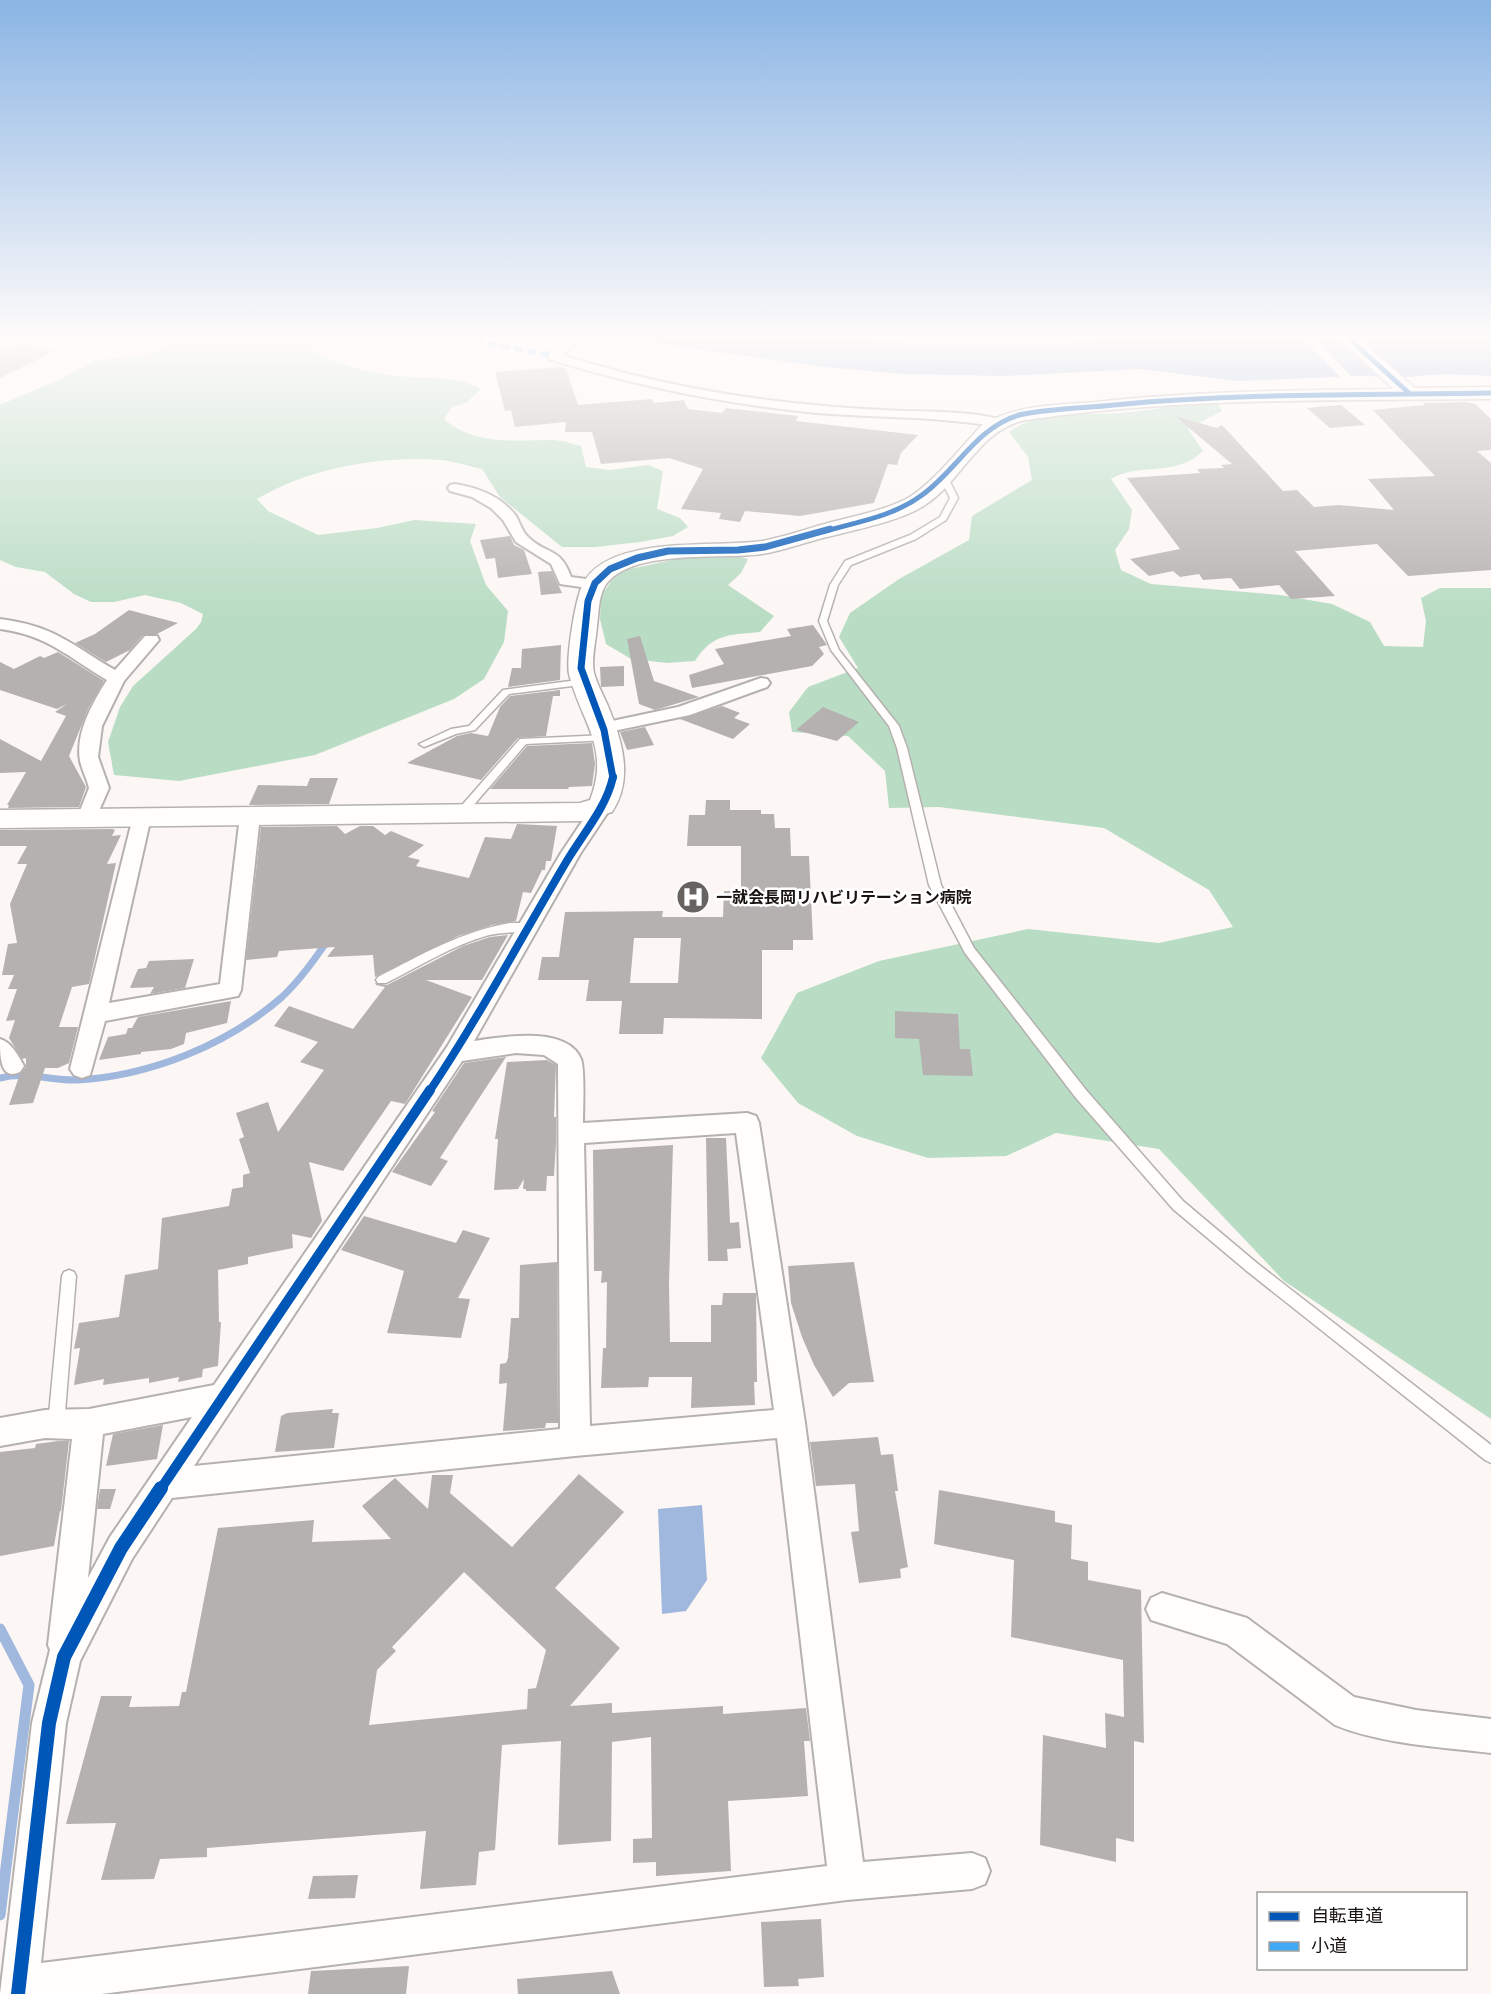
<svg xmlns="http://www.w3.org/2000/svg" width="1491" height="1994" font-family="'Roboto Serif','Noto Sans JP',serif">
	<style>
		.forest { fill: #b9dcc4 }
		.water { fill: #a0b7de }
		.pier { fill: #fcf7f4 }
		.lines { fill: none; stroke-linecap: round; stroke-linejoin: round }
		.stream-far1 { stroke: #a0b7de; stroke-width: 7 }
		.stream { stroke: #a0b7de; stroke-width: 11 }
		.building { fill: #b5b1b0; fill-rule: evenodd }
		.lane-casing { stroke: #b4b1af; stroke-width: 3 }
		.street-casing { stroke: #b4b1af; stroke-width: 4 }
		.secondary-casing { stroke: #b4b1af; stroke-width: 3 }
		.lane { fill: #fffefd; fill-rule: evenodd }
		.street { fill: #fffefd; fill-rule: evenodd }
		.secondary { fill: #fffefd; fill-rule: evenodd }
		.quiet { stroke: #3fa9f5; stroke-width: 4.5; stroke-dasharray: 9 4.5; stroke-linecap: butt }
		.cycleway-far4-casing { stroke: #fff; stroke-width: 8 }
		.cycleway-far3-casing { stroke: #fff; stroke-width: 10 }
		.cycleway-far2-casing { stroke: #fff; stroke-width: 12 }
		.cycleway-far1-casing { stroke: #fff; stroke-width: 14 }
		.cycleway-casing { stroke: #fff; stroke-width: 17 }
		.cycleway-far4 { stroke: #0057b8; stroke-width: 5 }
		.cycleway-far3 { stroke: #0057b8; stroke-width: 7 }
		.cycleway-far2 { stroke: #0057b8; stroke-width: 8 }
		.cycleway-far1 { stroke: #0057b8; stroke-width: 10 }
		.cycleway { stroke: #0057b8; stroke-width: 14 }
		.labels { text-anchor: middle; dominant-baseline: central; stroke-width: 5; stroke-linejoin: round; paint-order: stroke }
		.poi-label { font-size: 16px; font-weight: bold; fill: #171311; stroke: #fff; text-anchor: start }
	</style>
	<rect width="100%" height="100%" fill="#fcf7f4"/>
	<!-- forest -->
	<path class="forest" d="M192 335H320L311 351C338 363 366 372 395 376 424 379 456 375 481 389L467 402 451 408 444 419C475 446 516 440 553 440 562 440 572 444 581 446L586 467 610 470 648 465 663 471 657 509 680 518 688 527 673 536 640 542 595 547H562L500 497 482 469C468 466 454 461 441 460 382 455 308 468 257 499L268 511 318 535 377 528 414 520 476 524 470 541 486 585 508 611 504 642 484 679 454 699 315 755 179 781 114 775 108 742 120 707 133 686 196 629 201 622 203 614 181 603 145 595 114 602H91L74 594 45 572 16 567 0 560V405L61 379 96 360 148 355Z
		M1190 403 1218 404 1222 411 1188 429 1203 451C1198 455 1193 460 1187 462 1163 473 1134 465 1111 479L1132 510 1129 529 1115 550 1121 570 1151 584 1280 595 1332 604 1370 622 1384 646 1423 647 1426 621 1421 598 1440 588H1491V1419L1284 1281 1159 1149 1056 1133 1006 1156 928 1158 857 1136 798 1103 761 1058 797 993 879 961 1028 929 1159 943 1233 927 1209 890 1104 828 939 807 889 808 885 771 848 736 792 732 789 712 808 687 858 668 839 637 850 613 899 579 969 540 972 516 1032 480 1028 457 1009 432C1040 409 1084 416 1121 413 1144 411 1167 407 1190 403Z
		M741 557 748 559 741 573 728 585 774 616 760 632C730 635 713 633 695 661L667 663 631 659 606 644 600 619 601 596 612 580 625 570 681 558Z"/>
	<!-- water -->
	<path class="water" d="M596 335H826L945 345H994L1058 343 1132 335H1491V376L1442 374 1411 377 1360 376 1238 381 1140 369 1006 376 903 374 825 367Z
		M702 1505 707 1580 686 1611 662 1614 658 1509Z"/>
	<!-- pier -->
	<path class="pier" d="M1299 335H1311L1355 380H1343Z"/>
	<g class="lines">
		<!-- stream-far1 -->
		<path class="stream-far1" d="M0 1078C27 1071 51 1081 77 1080 150 1076 227 1045 282 997 300 980 314 960 328 940"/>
		<!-- stream -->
		<path class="stream" d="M0 1629 29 1685 0 1915"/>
	</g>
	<!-- building -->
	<path class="building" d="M18 344 55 351 0 378V352Z
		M561 367 566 369 578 405 652 399 654 403 684 400 688 409 722 413 726 408 798 416 796 421 918 435 901 453 897 465 888 464 874 503 800 516 745 511 740 522 719 519 721 513 681 509 703 469 669 458 601 464 592 432H565L566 422 515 427 511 410 505 411 495 372Z
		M1467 402 1475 404 1491 419V450L1477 451 1491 463V570L1408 576 1377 544 1295 551 1335 596 1291 599 1279 585 1240 589 1231 578 1203 580 1199 574 1180 577 1173 571 1149 576 1130 559 1180 549 1127 478 1200 473 1197 469 1224 468 1221 465 1232 464 1175 416 1217 428 1222 425 1283 491 1297 490 1314 507 1339 505 1394 510 1368 479 1435 476 1373 410 1425 405 1423 403Z
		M1341 405 1365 425 1330 428 1307 408Z
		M510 536 514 545 524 550 532 574 498 578 495 558 486 559 480 540Z
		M552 571 562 593 541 595 538 572Z
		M129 610 178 623 157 634 143 635 130 650 106 662 75 643 95 634Z
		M813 625 827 645 819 647 824 654 812 666 692 688 689 675 724 664 715 649 791 636 787 629Z
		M640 636 654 681 699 697 655 710 639 704 627 639Z
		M561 645 560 680 508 687 512 668H521L522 649Z
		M58 652 104 681 89 707 69 756 86 787 79 807 8 808 9 805H7L26 772 0 773V739L41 761 66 716 55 712 67 704 57 709 0 690V662L14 669 40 656 44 658Z
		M624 666V686L601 687 600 667Z
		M560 690V696H553L546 736 518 738 481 780 407 763 457 736 471 733 488 736 500 707 510 696Z
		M722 706 740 713 734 718 750 724 733 739 680 719Z
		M823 707 859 722 837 741 796 730Z
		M645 727 654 745 627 750 620 732Z
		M592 743 595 764 592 786 569 787 568 789H490L527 746Z
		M310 778H338L329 804 249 805 258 785 307 786Z
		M706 800H730V810H761V814H774L775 828H790L791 856H809L813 940H793V950H762V1019L664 1018 663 1034H619L622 1001H586L589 980H538L542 957H559L565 912 663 911 662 917H723L724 891H741V846H687L689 815H705ZM634 938H681L678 983H630Z
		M517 824 557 826 551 861H546L545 870H542L531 893 523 892 516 921 492 925 458 936 375 977 373 955 327 957 335 947 279 951 277 957 246 960 261 827 337 826 345 834 360 826H373L385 835 391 831 424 845 408 857 420 860 416 866 469 878 485 837 511 839Z
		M112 829 115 830 112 836 121 835 107 864 116 863 89 984 72 987 59 1027H78L69 1063 58 1068H45L33 1103 9 1105 20 1074 26 1067V1058L22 1059 9 1038 15 1020 6 1021 17 989H8L14 975H2L8 944 17 943 10 904 27 864H17L27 846H0V830Z
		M508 935 482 980H426L472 997 405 1104 391 1101 343 1171 309 1162 322 1221 311 1238 292 1234 293 1248 248 1257V1264L218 1270 219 1322H221L218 1366 203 1369 202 1377 178 1382 179 1377 149 1383V1378L103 1385 104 1379 74 1385 80 1348 74 1349 79 1323 119 1317 125 1275 158 1269 162 1218 229 1206 232 1189 243 1187V1175L250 1173 239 1139 244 1137 236 1113 268 1102 278 1132 324 1070 300 1062 318 1042 274 1026 289 1006 353 1029 385 987 376 985 375 983 387 985 463 946 490 937Z
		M194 959 185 988 150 994 154 987 130 988 138 969 146 968 149 961Z
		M231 1001 227 1023 186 1033 184 1044 171 1049 141 1052V1054L99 1060 108 1037 126 1034 128 1028H132L138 1017Z
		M895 1011 958 1014 960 1049H970L973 1076 923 1075 919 1039 895 1038Z
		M506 1057 440 1158 448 1161 431 1186 392 1172 435 1112 432 1111 464 1063Z
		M547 1060 556 1065 554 1117H556V1143L554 1176H547L546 1191H526V1189H523L524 1179 518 1189 494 1190 498 1139H495L507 1062Z
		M706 1138H726L730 1223 739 1222 741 1248 727 1249 728 1261H708Z
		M673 1145 669 1283 670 1342H711V1305H722L723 1293H756L757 1382H754L755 1405 691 1408 692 1377H649L648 1387 601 1388 603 1348H606L607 1282 601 1283 602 1271H594L593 1150Z
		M364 1216 456 1243 463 1230 490 1238 458 1298 470 1299 461 1338 387 1333 404 1271 341 1250Z
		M557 1262 558 1423H546L545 1428 503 1431 507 1383 499 1384 500 1364 506 1363 508 1358 511 1318H519L520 1265Z
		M854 1262 874 1382 849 1383 833 1397 814 1365 802 1337 791 1303 788 1266Z
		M333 1409 332 1413H339L334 1448 275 1452 281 1416 287 1413Z
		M163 1425 157 1459 106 1466 113 1434Z
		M878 1437 881 1455 893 1454 898 1491H895L908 1567 900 1569 901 1578 859 1583 851 1532 859 1531 855 1484 816 1486 810 1442Z
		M58 1441H69L61 1511H60L54 1546 0 1556V1452L35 1448 36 1444Z
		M579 1474 624 1512 555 1588 620 1648 570 1706 612 1703V1713L723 1706V1714L806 1708 810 1741H804L808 1796 728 1801 731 1871 656 1876V1862L633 1863V1839L652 1838 651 1737 612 1742 611 1841 558 1845 561 1741 502 1745 495 1850 479 1852 476 1885 420 1889 426 1831 207 1848V1857L160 1859 154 1879 101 1880 116 1823 66 1824 101 1696H132L129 1707 179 1706 182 1692H186L218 1528 314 1520 312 1542 391 1539 362 1506 395 1478 428 1509 432 1475H453L450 1493 512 1547ZM464 1572 546 1650 536 1688 528 1689 527 1709 369 1725 377 1670 396 1651 392 1647Z
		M100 1489H116L110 1509H97Z
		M939 1490 1055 1511V1522L1072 1525 1071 1559 1088 1562V1580L1141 1590 1144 1743 1134 1741V1842L1116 1838V1862L1040 1845 1043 1735 1106 1748 1105 1713 1124 1717 1123 1660 1011 1637 1014 1560 934 1544Z
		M358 1875 355 1898 308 1899 313 1876Z
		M821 1919 824 1977 798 1979 799 1986 764 1987 761 1922Z
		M409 1966 406 1994H308L311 1971Z
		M612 1971 620 1994H518L517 1979Z"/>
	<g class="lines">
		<defs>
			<path id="lane" d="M941 476H947L958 498 946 520 916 539 851 565 838 585 827 621 839 650 899 726 907 748 941 885 974 948 1086 1090 1183 1201 1258 1264 1491 1445V1463L1485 1460 1248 1272 1173 1209 1076 1098 965 953 929 885 897 748 889 726 831 650 819 621 830 585 845 561 910 535 940 517 950 498 940 478Z
				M585 679 588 680V684L509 694 475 730 456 734 424 747 419 744 451 729 469 726 503 690Z
				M606 735 609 736V740L526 744 472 807 468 815H460L459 813 463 804 520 739Z
				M510 923H529L535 927C528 933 501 932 489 935 453 945 420 966 386 983H378L376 980 378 977C421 955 462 931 510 923Z
				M69 1270 74 1272 76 1276 64 1425 62 1430 56 1433 50 1430 48 1425 62 1276 64 1272Z"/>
			<path id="street" d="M573 335H586L562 355C672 390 787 407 903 411 922 411 994 412 1006 423L999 427C939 416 878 418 817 413 725 404 636 386 549 359V353Z
				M455 484C479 488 501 496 516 516 520 523 522 531 528 537 546 555 560 546 571 577L601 581 603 584 601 587 595 589 560 584 551 564 516 542 503 520 491 508 472 497 450 491 448 488 450 485Z
				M0 619C55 626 70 644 115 670L145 636H157L159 640 124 681 102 726 98 757 109 788 94 822 87 824 80 822 77 818 89 788C87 779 82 770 80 761 75 733 93 702 107 680 68 657 47 635 0 629Z
				M761 678 767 679 770 683 767 687 690 715 604 733 598 732 595 728 598 724 678 707Z
				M602 800 609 802 612 806 580 854 474 1041C501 1037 567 1025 581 1059 585 1071 583 1108 583 1123L747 1113 756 1116 759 1123 805 1423 863 1862 972 1853 985 1858 990 1871 985 1884 972 1889 847 1900 101 1994H0L32 1723 50 1650 48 1645 72 1439 45 1438 0 1446V1418L45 1410 89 1409 214 1385 447 1047 561 853 595 802ZM516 1053 544 1055 558 1064 560 1429 194 1466 462 1061ZM736 1133 774 1410 590 1426 584 1143ZM192 1417 110 1537 88 1578 103 1434ZM777 1438 827 1866 41 1963 66 1723 80 1661 132 1559 172 1498 575 1456Z
				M250 810 257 812 260 816 241 990 238 996 105 1021 90 1075 82 1078 74 1075 70 1069 134 813 141 811 148 813 151 817 109 1003 220 984 240 816 243 812Z
				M0 1039C12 1043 18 1055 24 1066L20 1072C0 1081 0 1056 0 1039Z
				M1162 1593 1247 1618 1354 1697 1416 1710 1491 1719V1753C1441 1747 1381 1744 1335 1725L1227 1644 1151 1620 1146 1609 1151 1598Z"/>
			<path id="secondary" d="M1336 335H1355L1415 388 1491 387V399C1337 401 1180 397 1027 420 981 427 961 482 925 505 900 522 849 531 819 539 800 544 781 551 762 554 722 560 630 548 605 586 598 598 599 613 597 626 596 641 591 659 594 673 597 684 603 695 608 706 622 740 634 779 612 812L581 821 0 828V810L580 803 590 800C611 747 580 720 569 674 566 658 575 599 583 584 608 534 716 548 762 541 784 537 806 529 828 523 854 516 882 511 906 499 931 486 961 447 981 426 1015 404 1057 405 1096 402 1195 391 1294 390 1393 389Z"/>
		</defs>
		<!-- lane casing -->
		<use href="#lane" class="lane-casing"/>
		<!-- street casing -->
		<use href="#street" class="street-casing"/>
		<!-- secondary casing -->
		<use href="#secondary" class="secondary-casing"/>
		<!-- lane -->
		<use href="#lane" class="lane"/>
		<!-- street -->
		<use href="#street" class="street"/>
		<!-- secondary -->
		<use href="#secondary" class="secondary"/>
		<!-- quiet -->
		<path class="quiet" d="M448 335 553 356"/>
		<defs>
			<path id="cycleway-far4" d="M1345 335 1410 394
				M825 531C858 522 894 516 922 495 956 471 977 427 1019 415 1044 409 1086 408 1114 405 1239 393 1365 395 1491 393"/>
			<path id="cycleway-far3" d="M613 778 604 730 581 668 588 601 595 583 610 569 637 558 668 551 738 550 765 547 830 529"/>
			<path id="cycleway-far2" d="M429 1092C478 1019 520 940 565 864 581 836 606 809 613 777"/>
			<path id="cycleway-far1" d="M160 1490 430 1090"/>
			<path id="cycleway" d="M18 1994 49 1723 64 1657 121 1548 161 1488"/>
		</defs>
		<!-- cycleway-far4 casing -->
		<use href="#cycleway-far4" class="cycleway-far4-casing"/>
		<!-- cycleway-far3 casing -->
		<use href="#cycleway-far3" class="cycleway-far3-casing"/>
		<!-- cycleway-far2 casing -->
		<use href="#cycleway-far2" class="cycleway-far2-casing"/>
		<!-- cycleway-far1 casing -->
		<use href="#cycleway-far1" class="cycleway-far1-casing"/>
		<!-- cycleway casing -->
		<use href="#cycleway" class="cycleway-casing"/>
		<!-- cycleway-far4 -->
		<use href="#cycleway-far4" class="cycleway-far4"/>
		<!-- cycleway-far3 -->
		<use href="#cycleway-far3" class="cycleway-far3"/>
		<!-- cycleway-far2 -->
		<use href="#cycleway-far2" class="cycleway-far2"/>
		<!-- cycleway-far1 -->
		<use href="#cycleway-far1" class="cycleway-far1"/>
		<!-- cycleway -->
		<use href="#cycleway" class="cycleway"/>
	</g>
	<!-- sky -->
	<linearGradient id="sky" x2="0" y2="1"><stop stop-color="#8bb5e4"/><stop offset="0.55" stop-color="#fefbfa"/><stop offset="1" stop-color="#fefbfa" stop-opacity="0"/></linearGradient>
	<rect width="1491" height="614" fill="url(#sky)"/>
	<!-- icons -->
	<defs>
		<symbol id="hospital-disc" viewBox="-11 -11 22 22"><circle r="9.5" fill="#676360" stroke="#fff"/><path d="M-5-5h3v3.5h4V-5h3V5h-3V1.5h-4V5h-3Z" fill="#fff"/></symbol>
	</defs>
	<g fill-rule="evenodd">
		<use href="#hospital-disc" x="674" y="878" width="38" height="38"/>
	</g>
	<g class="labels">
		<!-- poi labels -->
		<g class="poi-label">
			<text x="716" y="897">一就会長岡リハビリテーション病院</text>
		</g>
	</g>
	<!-- legend -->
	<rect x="1257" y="1892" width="210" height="78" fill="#ffffff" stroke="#a2a1a0" stroke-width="1.5"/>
	<rect x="1269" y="1912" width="30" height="9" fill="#0057b8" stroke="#a2a1a0" stroke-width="1.5"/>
	<text x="1311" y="1922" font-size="18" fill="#171311">自転車道</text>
	<rect x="1269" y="1942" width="30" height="9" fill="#3fa9f5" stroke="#a2a1a0" stroke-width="1.5"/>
	<text x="1311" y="1952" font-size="18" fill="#171311">小道</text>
</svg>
